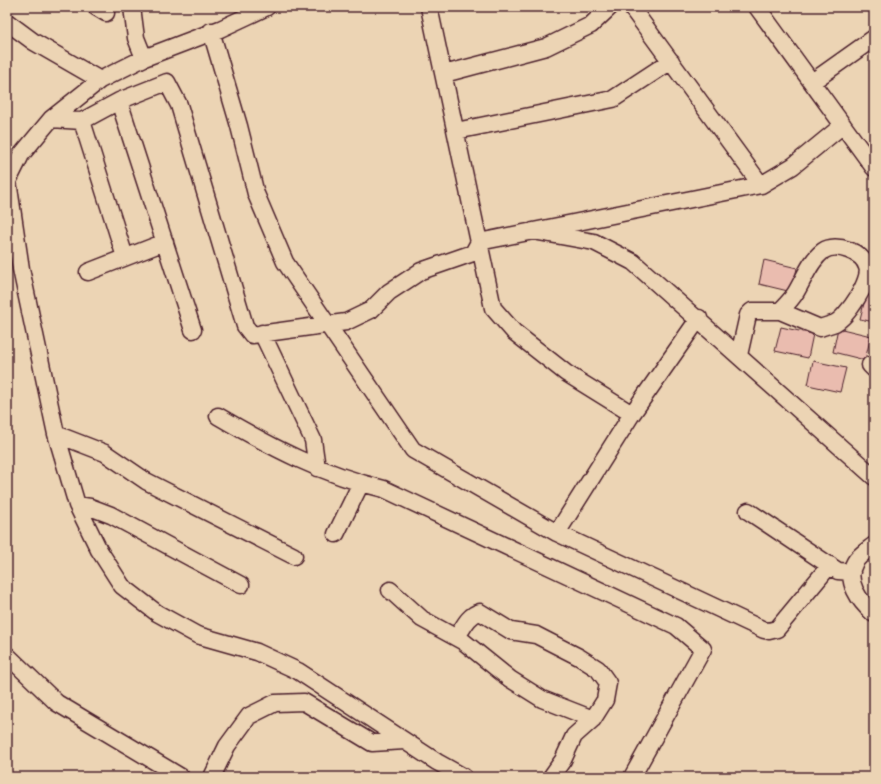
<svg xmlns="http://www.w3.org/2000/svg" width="881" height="784" font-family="'Indie Flower',sans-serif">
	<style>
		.building { fill: #eabcaf; stroke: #4a1f2b }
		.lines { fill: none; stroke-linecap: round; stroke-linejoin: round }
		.minor-casing { stroke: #4a1f2b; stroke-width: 19 }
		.minor { stroke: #ecd4b4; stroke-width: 16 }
	</style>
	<rect width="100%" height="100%" fill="#ecd4b4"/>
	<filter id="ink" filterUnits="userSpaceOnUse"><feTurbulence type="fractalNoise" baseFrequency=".025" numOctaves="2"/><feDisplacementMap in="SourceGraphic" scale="8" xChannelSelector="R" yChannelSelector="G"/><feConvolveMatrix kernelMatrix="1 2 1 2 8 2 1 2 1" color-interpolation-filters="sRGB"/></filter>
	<g filter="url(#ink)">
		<!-- building -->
		<path class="building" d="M764 260 797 268 792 292 759 284Z
			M866 295 874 296V322L860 319Z
			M781 327 813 334 808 358 775 351Z
			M838 328 871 336 865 360 833 352Z
			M813 361 846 368 840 392 808 385Z"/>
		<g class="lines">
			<defs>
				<path id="minor" d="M96 7 106 13
					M132 7 136 38 144 58
					M267 7 220 29 144 58 100 80 51 119 21 155 8 181 21 269 56 434 77 505 99 550 122 586 157 613 197 635 257 652 298 671 437 762 464 777
					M429 7 493 308 514 332 566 373 632 414
					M631 7 761 185
					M757 7 874 168
					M7 22 34 42 100 80
					M211 31 239 126 256 194 285 262 413 450 557 533 764 630 769 631 777 629 830 565
					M444 74 546 47 591 25 610 7
					M812 82 874 38
					M119 101 193 330
					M51 119 82 121 119 101 167 82 179 105 245 326 252 335 346 322 371 310 389 292 421 271 473 253 479 242
					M82 121 125 257
					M456 131 613 99 671 61
					M533 231 594 242 633 262 874 477
					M479 242 761 185 793 166 843 125
					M88 272 165 242
					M262 333 313 440 317 468
					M739 355 748 315 752 311H780L820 328C825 326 830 325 835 323 847 317 872 280 867 267 863 252 836 242 823 251 810 261 804 279 796 292 792 299 786 305 780 311
					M870 365 874 369
					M218 416C271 447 324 475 384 489L676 626 703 649 632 777
					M56 434 105 453 146 481 294 556
					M77 505 90 507 111 515 241 585
					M748 511 838 571 852 572
					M557 533 632 414 699 318
					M336 534 361 483
					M874 545C868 550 859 555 855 562 844 581 860 602 874 614
					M390 590 422 619 464 642 510 679 542 699 593 719
					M457 637C463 628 468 615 480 612L511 631 536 635 579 657 598 669 608 683 605 700 593 719 574 736 563 760 551 777
					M7 655 57 703 181 777
					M212 777 227 746 249 716 275 703 304 702 372 743 405 741"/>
			</defs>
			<!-- minor casing -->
			<use href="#minor" class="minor-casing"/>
			<!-- minor -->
			<use href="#minor" class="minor"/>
		</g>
	</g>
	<!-- margin -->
	<rect width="881" height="784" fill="none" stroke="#ecd4b4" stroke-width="24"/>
	<rect x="12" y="12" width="857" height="760" fill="none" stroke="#4a1f2b" stroke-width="1.5" filter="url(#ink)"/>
</svg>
